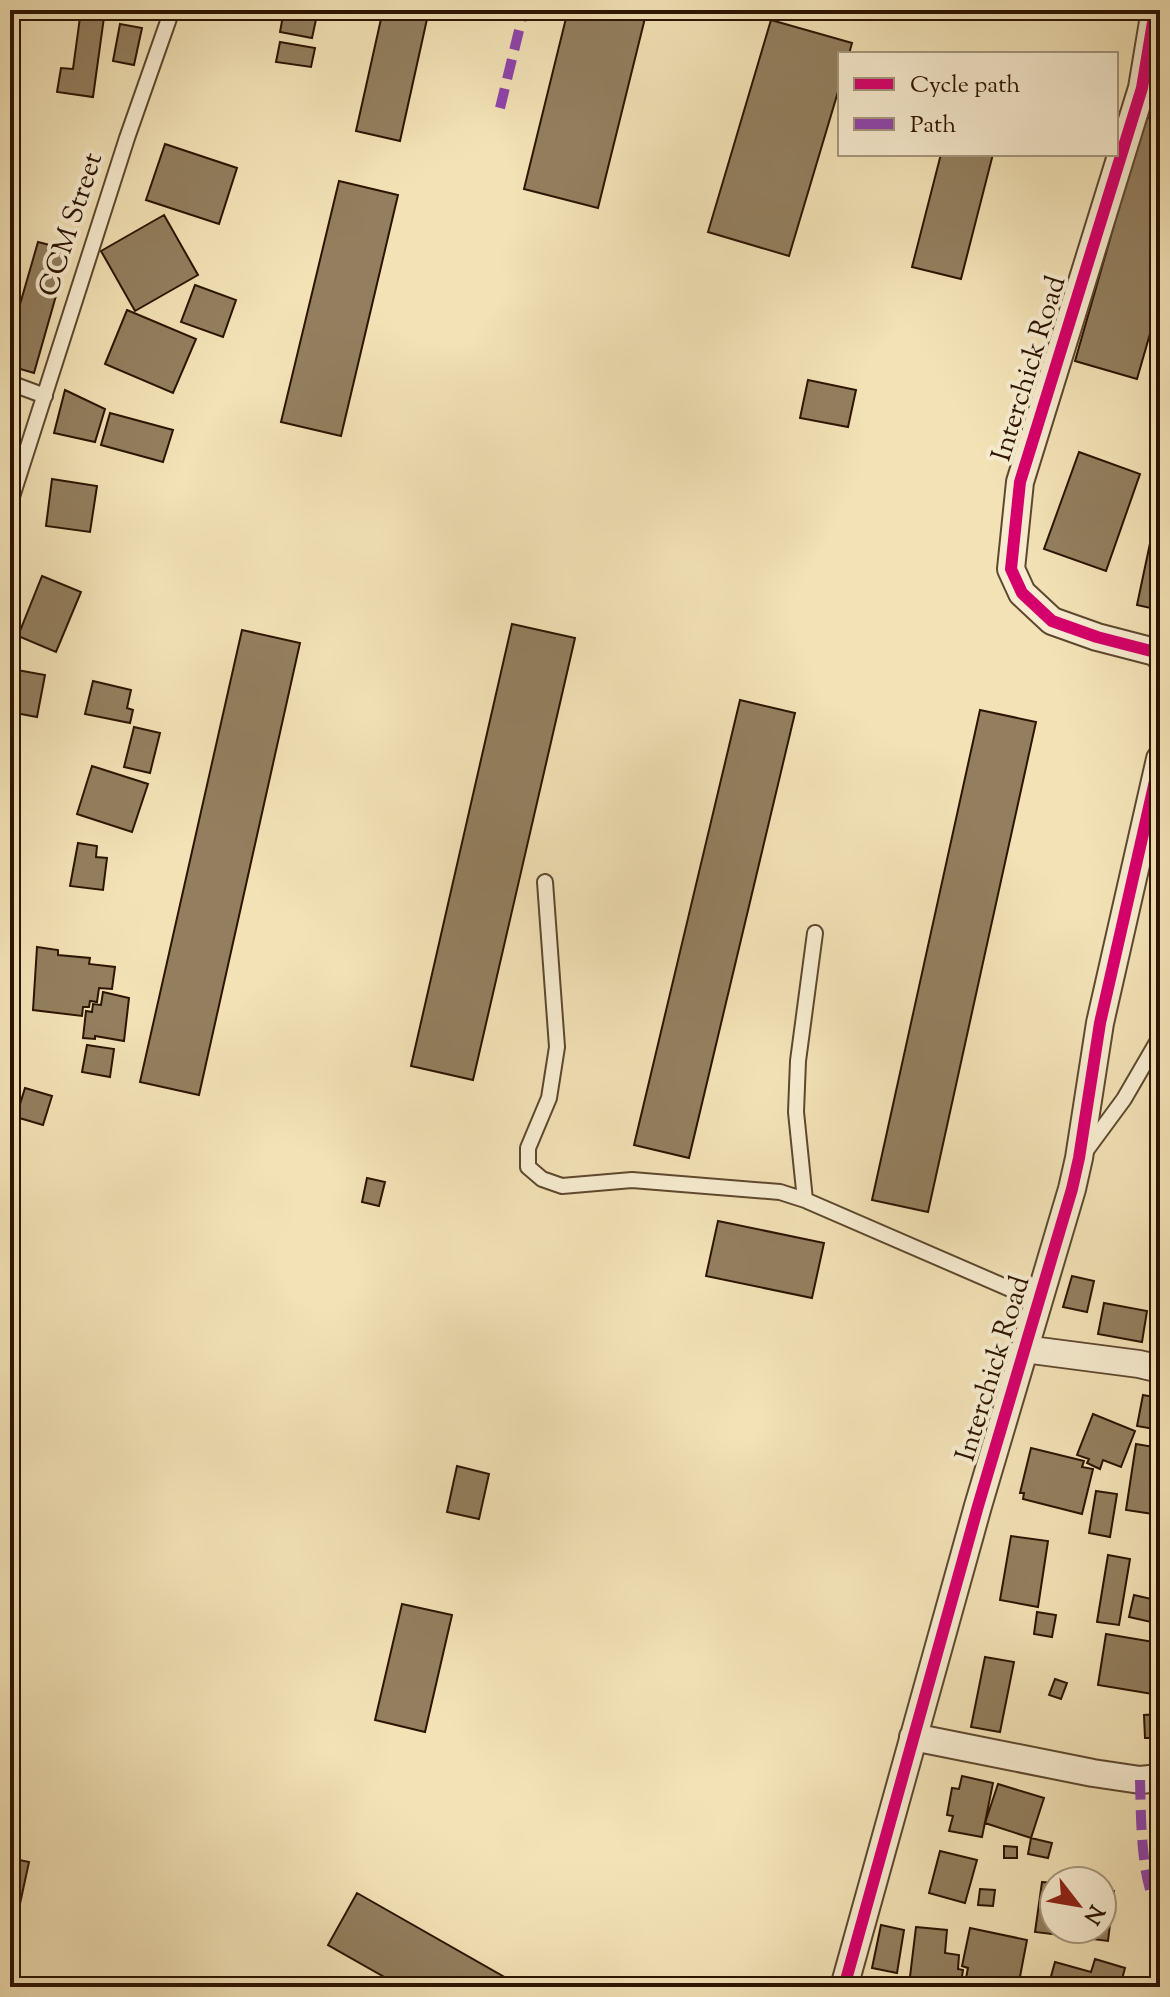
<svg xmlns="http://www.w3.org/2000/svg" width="1170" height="1997" font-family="'Sorts Mill Goudy',serif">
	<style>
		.building { fill: #937f5f; stroke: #2c1400; stroke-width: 2 }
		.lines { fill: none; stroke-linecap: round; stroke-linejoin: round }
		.lane-casing { stroke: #5e482e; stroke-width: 18 }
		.street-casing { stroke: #5e482e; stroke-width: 30 }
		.lane { stroke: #f7ecd0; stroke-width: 14 }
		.street { stroke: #f7ecd0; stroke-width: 26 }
		.quiet { stroke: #8e44ad; stroke-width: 10; stroke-dasharray: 20 10; stroke-linecap: butt }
		.cycleway-casing { stroke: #f7ecd0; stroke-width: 17 }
		.cycleway { stroke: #d6006c; stroke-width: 12 }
		.labels { text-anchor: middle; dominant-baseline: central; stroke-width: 8; stroke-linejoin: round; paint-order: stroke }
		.street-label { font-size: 28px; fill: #2c1400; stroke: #f7ecd0 }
	</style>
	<rect width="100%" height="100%" fill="#f2e2b6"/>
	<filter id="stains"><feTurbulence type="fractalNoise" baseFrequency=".0025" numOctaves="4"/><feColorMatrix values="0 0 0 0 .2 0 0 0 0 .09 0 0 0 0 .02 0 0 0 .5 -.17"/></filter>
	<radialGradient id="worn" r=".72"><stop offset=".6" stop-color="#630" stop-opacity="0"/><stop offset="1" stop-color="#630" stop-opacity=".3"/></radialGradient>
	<!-- building -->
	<path class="building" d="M81 10H105L93 97 57 92 61 68 73 69Z
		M284 10H318L312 38 280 32Z
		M383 10H429L400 141 356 131Z
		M568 10H647L598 208 524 189Z
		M771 20 852 43 849 54H840V85L789 256 708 232Z
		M120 24 142 28 134 65 113 61Z
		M280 42 315 48 311 67 276 62Z
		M1145 117 1160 121V299L1137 379 1075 361Z
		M165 144 237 168 219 224 146 200Z
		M941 154H993L961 279 912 267Z
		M339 181 398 195 341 436 281 422Z
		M164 215 198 275 135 311 101 251Z
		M38 242 69 250 34 373 10 366V339Z
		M195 285 236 300 223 337 181 322Z
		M127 310 196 339 173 393 105 364Z
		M808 380 856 390 848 427 800 418Z
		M65 390 105 409 95 442 54 433Z
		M110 413 173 430 163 462 101 445Z
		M1079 452 1140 474 1106 571 1044 549Z
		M52 479 97 486 90 532 46 526Z
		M1160 496V610L1137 605Z
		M42 576 81 592 56 652 18 636Z
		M512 624 575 638 473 1080 411 1066Z
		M242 630 300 643 199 1095 140 1082Z
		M17 670 45 675 37 717 10 712Z
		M93 681 131 690 127 708 133 710 130 723 85 714Z
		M740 700 795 713 689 1158 634 1145Z
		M980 710 1036 722 928 1212 872 1200Z
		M134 727 160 733 150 773 124 767Z
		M92 766 148 784 132 832 77 814Z
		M78 843 97 846 96 857 107 858 103 890 70 886Z
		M37 947 58 950V955L90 958 89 964 115 967 112 989 99 988 97 1002 90 1001 89 1007H83L82 1016 33 1010Z
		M103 992 129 998 124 1041 95 1036V1039L83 1038 86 1011 92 1012 93 1004 101 1005Z
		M87 1045 114 1049 110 1077 82 1072Z
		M25 1088 52 1096 43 1125 16 1117Z
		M367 1178 385 1182 379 1206 362 1202Z
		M718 1221 824 1243 812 1298 706 1276Z
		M1072 1276 1094 1281 1087 1312 1063 1307Z
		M1104 1303 1147 1311 1142 1342 1098 1334Z
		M1157 1318H1160V1357L1149 1355Z
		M1143 1395 1160 1398V1430L1137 1426Z
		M1093 1414 1135 1431 1121 1467 1103 1460 1100 1469 1087 1463 1089 1459 1077 1455Z
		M1136 1444 1160 1448V1515L1126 1510Z
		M1031 1448 1084 1461 1082 1467 1093 1469 1082 1514 1023 1499 1024 1493H1020Z
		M457 1466 489 1474 479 1519 447 1512Z
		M1096 1491 1117 1494 1110 1537 1089 1533Z
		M1011 1536 1048 1541 1038 1607 1000 1600Z
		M1108 1555 1130 1559 1119 1625 1097 1622Z
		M1134 1595 1160 1601V1624L1129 1617Z
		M402 1604 452 1615 425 1732 375 1720Z
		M1037 1612 1056 1615 1052 1637 1034 1634Z
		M1106 1634 1160 1643 1159 1695 1098 1685Z
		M985 1657 1014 1662 1000 1732 971 1727Z
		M1055 1679 1067 1683 1061 1699 1049 1695Z
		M1160 1714V1738H1145L1144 1715Z
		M962 1776 993 1783 982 1837 949 1831 953 1816 947 1815 952 1788 959 1789Z
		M998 1784 1044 1798 1031 1838 985 1823Z
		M1031 1838 1052 1843 1048 1858 1028 1854Z
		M1004 1846 1017 1847V1858H1004Z
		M940 1851 977 1860 965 1903 929 1893Z
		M10 1858 29 1862 10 1950Z
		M1042 1882 1054 1883V1929H1102V1889L1114 1891 1108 1941 1035 1932Z
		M980 1889 995 1890 993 1906 978 1905Z
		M357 1893 522 1987H402L328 1945Z
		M881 1925 904 1930 897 1973 872 1968Z
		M916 1927 947 1930 945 1953 959 1955 958 1969 963 1970 961 1983H954L953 1987 909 1985Z
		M970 1928 1027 1940 1018 1987H969L970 1984 965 1983 968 1968 962 1966Z
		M1095 1959 1125 1968 1120 1987H1048L1055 1962 1091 1972Z"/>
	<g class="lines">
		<defs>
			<path id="lane" d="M10 383 45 396
				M10 503 127 138 172 10
				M545 882 557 1047 549 1098 528 1148V1167L542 1179 562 1186 632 1180 780 1192 805 1200 1038 1301
				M1085 1152 1124 1099 1160 1037
				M805 1200 796 1112 798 1061 815 933"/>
			<path id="street" d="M1155 10 1142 88 1020 482 1011 569 1022 593 1052 621 1097 637 1155 652 1160 657
				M1024 1349 1139 1364 1160 1369
				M913 1737 1093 1773 1140 1780 1160 1778
				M844 1987 978 1506 1072 1189 1079 1158 1100 1023 1160 759"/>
		</defs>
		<!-- lane casing -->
		<use href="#lane" class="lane-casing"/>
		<!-- street casing -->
		<use href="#street" class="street-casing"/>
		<!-- lane -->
		<use href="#lane" class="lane"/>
		<!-- street -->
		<use href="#street" class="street"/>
		<!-- quiet -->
		<path class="quiet" d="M10 22 16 10
			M500 108 524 10
			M1140 1780C1141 1810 1140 1887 1160 1910"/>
		<defs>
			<path id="cycleway" d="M1155 10 1142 88 1020 482 1011 569 1022 593 1052 621 1097 637 1155 652 1160 657
				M844 1987 978 1506 1072 1189 1079 1158 1100 1023 1160 759"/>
		</defs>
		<!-- cycleway casing -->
		<use href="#cycleway" class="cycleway-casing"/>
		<!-- cycleway -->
		<use href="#cycleway" class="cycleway"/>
	</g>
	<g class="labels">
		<!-- street labels -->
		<g class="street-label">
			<text transform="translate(72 225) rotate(-72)">CCM Street</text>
			<text transform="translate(1030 369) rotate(-73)">Interchick Road</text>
			<text transform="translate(994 1369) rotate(-73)">Interchick Road</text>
		</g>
	</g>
	<!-- margin -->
	<rect width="1170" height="1997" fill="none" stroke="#f2e2b6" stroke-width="40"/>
	<rect x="12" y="12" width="1146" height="1973" fill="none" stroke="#2c1400" stroke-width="4"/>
	<rect x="20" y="20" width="1130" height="1957" fill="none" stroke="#2c1400" stroke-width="2"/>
	<!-- legend -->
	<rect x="838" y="52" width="280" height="104" fill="#f7ecd0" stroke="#a6967d" stroke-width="2"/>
	<rect x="854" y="78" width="40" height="12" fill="#d6006c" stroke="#a6967d" stroke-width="2"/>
	<text x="910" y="92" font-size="24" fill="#2c1400">Cycle path</text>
	<rect x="854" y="118" width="40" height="12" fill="#8e44ad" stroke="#a6967d" stroke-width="2"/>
	<text x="910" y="132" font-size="24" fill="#2c1400">Path</text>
	<!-- north arrow -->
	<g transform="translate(1078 1905) rotate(121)"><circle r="38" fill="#f7ecd0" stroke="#a6967d" stroke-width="2"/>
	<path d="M0-6L14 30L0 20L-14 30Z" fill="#8f2418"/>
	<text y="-12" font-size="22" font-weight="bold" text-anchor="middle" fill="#2c1400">N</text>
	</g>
	<rect width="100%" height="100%" filter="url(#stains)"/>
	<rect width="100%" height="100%" fill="url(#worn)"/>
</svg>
